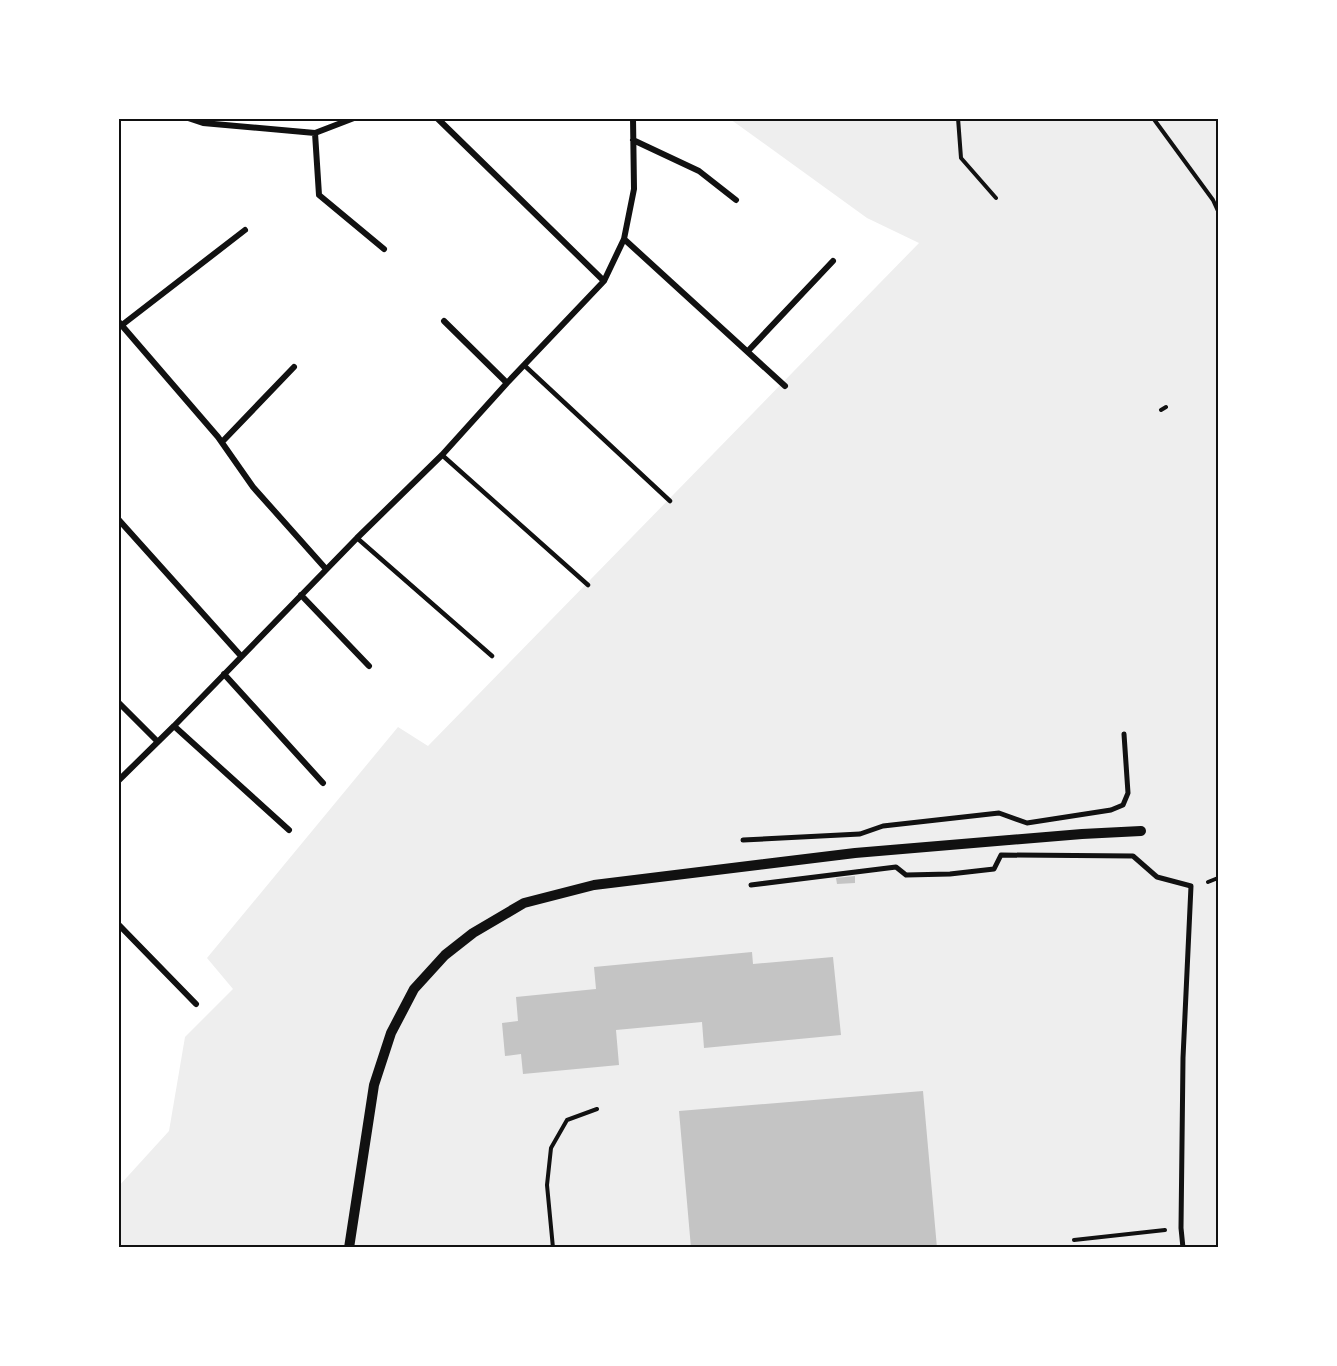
<svg xmlns="http://www.w3.org/2000/svg" width="1337" height="1366" font-family="'Libre Baskerville',serif">
	<style>
		.green { fill: #eee }
		.building { fill: #c4c4c4 }
		.lines { fill: none; stroke-linecap: round; stroke-linejoin: round }
		.path { stroke: #111; stroke-width: 4 }
		.service { stroke: #111; stroke-width: 4.5 }
		.pedestrian { stroke: #111; stroke-width: 5 }
		.minor { stroke: #111; stroke-width: 6 }
		.tertiary { stroke: #111; stroke-width: 10 }
		.neatline { fill: none; stroke: #111; stroke-width: 2 }
	</style>
	<rect width="100%" height="100%" fill="#fff"/>
	<!-- green -->
	<path class="green" d="M730 119H1218V1247H119L118 1187 169 1131 185 1037 233 989 207 958 398 727 428 746 919 243 867 218Z"/>
	<!-- building -->
	<path class="building" d="M855 876V883L837 884 836 878Z
		M752 952 753 964 833 957 841 1035 704 1048 702 1022 616 1030 619 1065 523 1074 521 1054 505 1056 502 1023 518 1021 516 997 596 989 594 967Z
		M923 1091 937 1248H691L679 1111Z"/>
	<g class="lines">
		<!-- path -->
		<path class="path" d="M958 118 961 158 996 198
			M1153 118 1213 200 1218 211
			M1161 410 1166 407
			M1208 882 1218 878
			M1074 1240 1165 1230
			M553 1248 547 1185 551 1148 567 1120 597 1109"/>
		<!-- service -->
		<path class="service" d="M525 366 670 501
			M442 455 588 585
			M357 538 492 656"/>
		<!-- pedestrian -->
		<path class="pedestrian" d="M743 840 860 834 883 826 999 813 1027 823 1111 810 1123 805 1128 793 1124 734
			M751 885 896 867 906 875 950 874 994 869 1001 855 1133 856 1157 877 1191 886 1183 1058 1181 1228 1183 1248"/>
		<!-- minor -->
		<path class="minor" d="M188 118 203 123 315 133 354 118
			M437 118 604 281
			M315 133 319 195 384 249
			M633 140 699 171 736 200
			M624 239 785 386
			M118 321 218 437 253 487 326 569
			M444 321 507 383
			M122 325 245 230
			M748 351 833 261
			M222 442 294 367
			M118 519 241 656
			M301 595 369 666
			M224 674 323 783
			M118 702 157 741
			M174 726 289 830
			M118 781 174 726 357 538 442 455 507 383 604 281 624 239 634 189 633 118
			M118 924 196 1004"/>
		<!-- tertiary -->
		<path class="tertiary" d="M349 1248 374 1085 391 1033 414 989 445 955 473 933 524 903 594 885 855 853 1082 834 1141 831"/>
	</g>
	<!-- border -->
	<rect width="1337" height="1366" fill="none" stroke="#ffffff" stroke-width="240"/>
	<rect x="120" y="120" width="1097" height="1126" class="neatline"/>
</svg>
